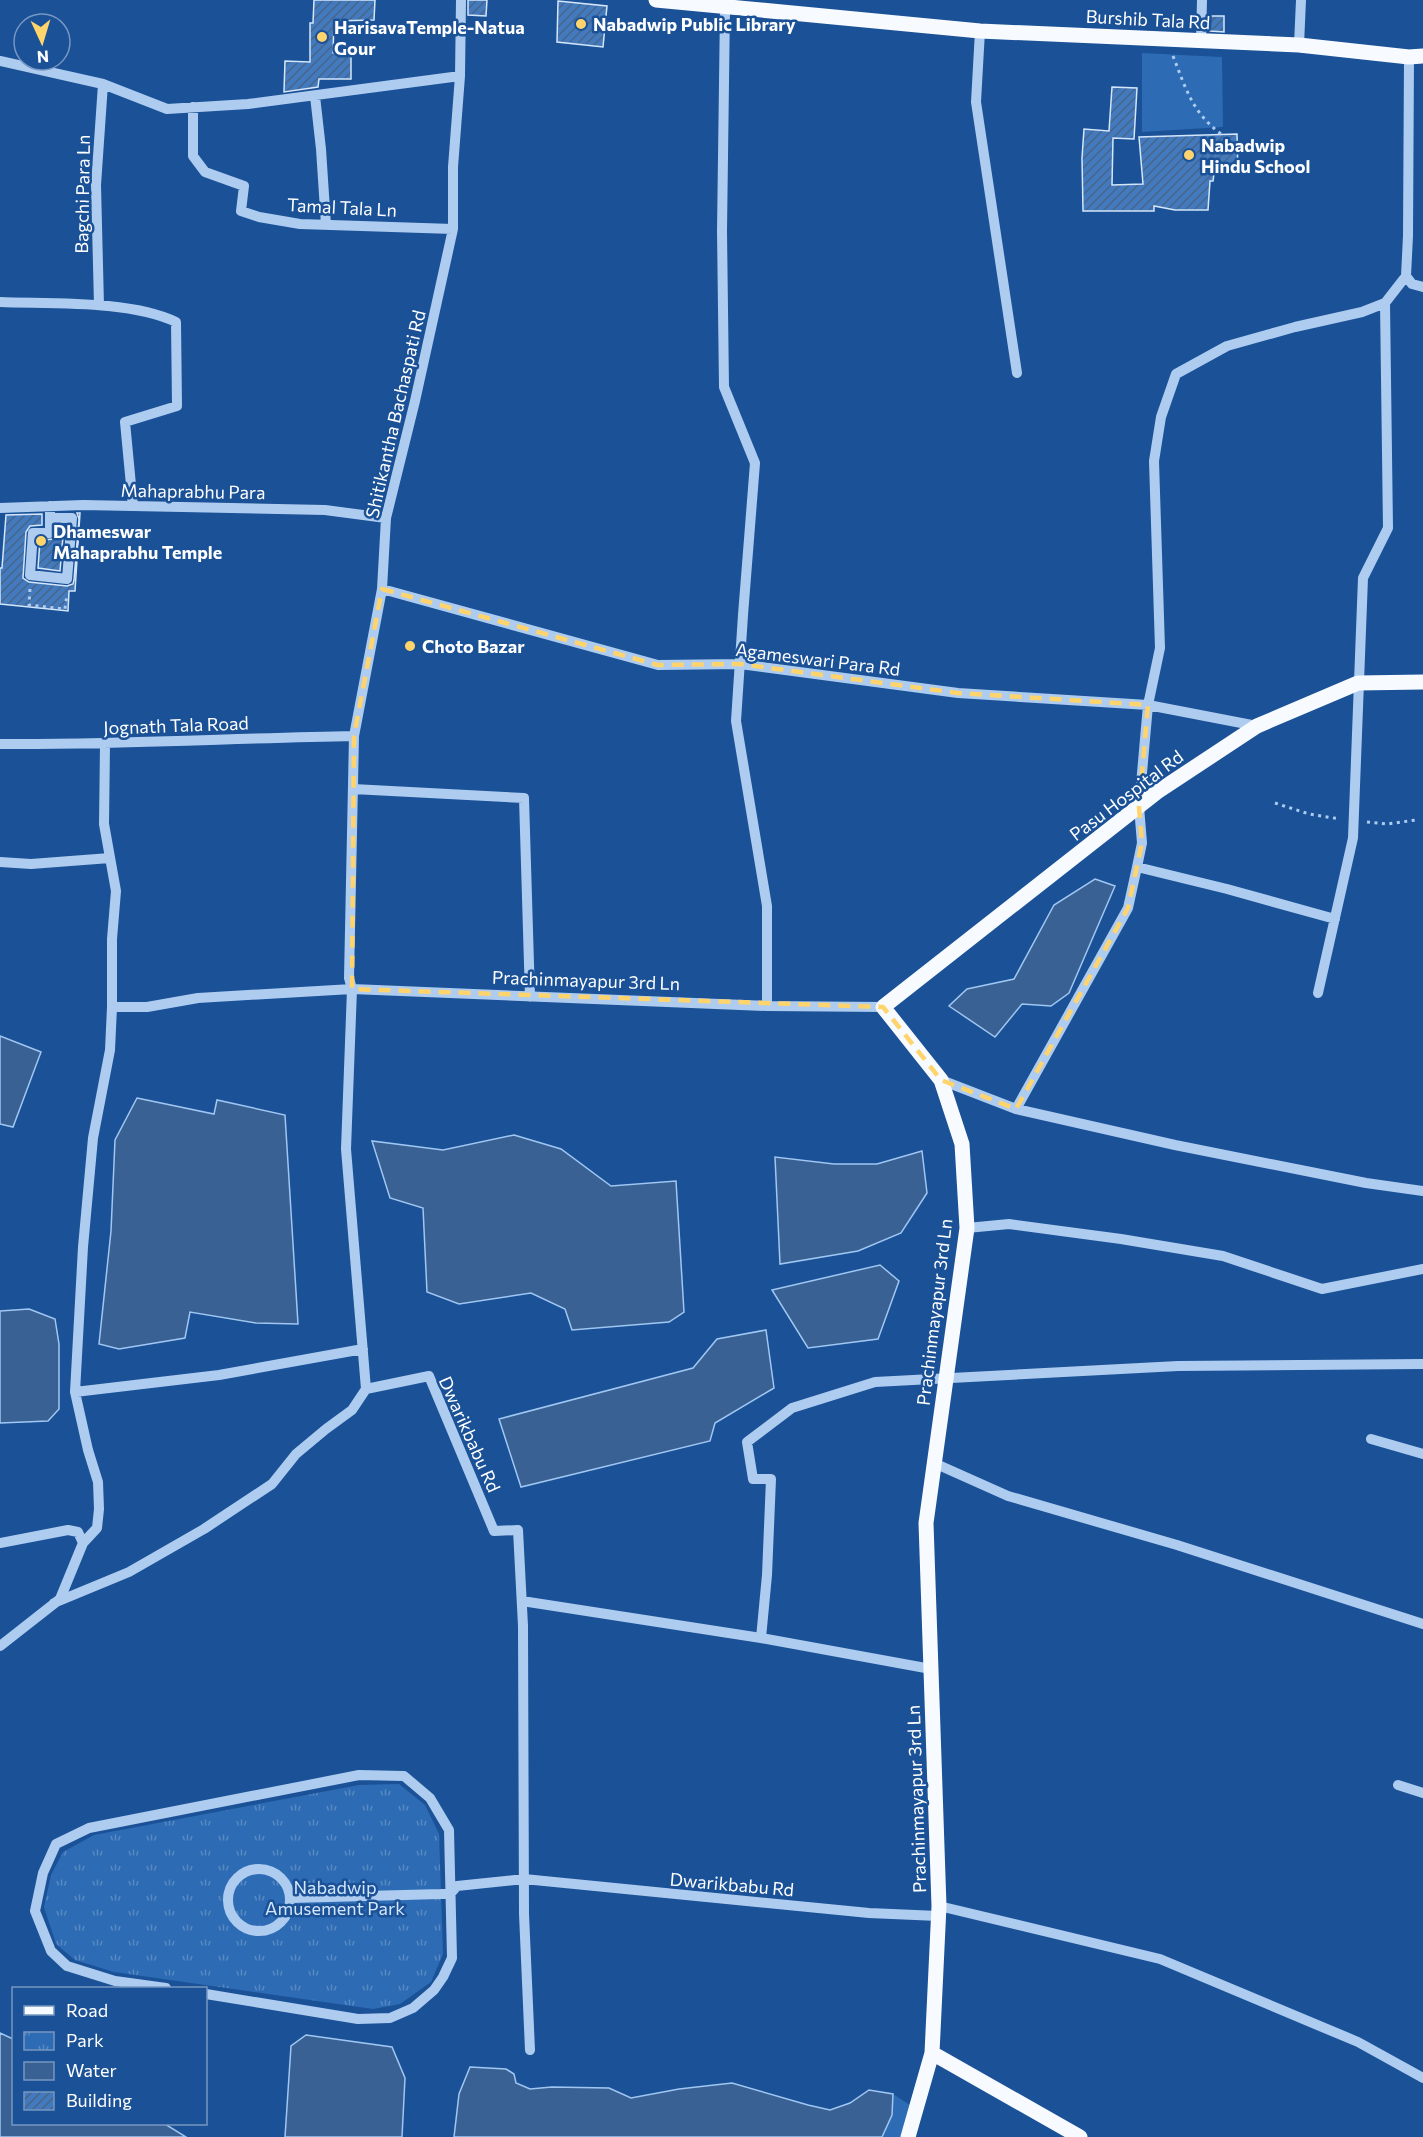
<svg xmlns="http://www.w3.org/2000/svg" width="1423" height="2137" font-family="Commissioner,sans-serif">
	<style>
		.grass { fill: #2d6bb4 }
		.park { fill: url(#park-tufts) }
		.water { fill: #3a6194; stroke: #a0c7f2; stroke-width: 1.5 }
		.building { fill: url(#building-hatch); stroke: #d4e6fb; stroke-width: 1.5 }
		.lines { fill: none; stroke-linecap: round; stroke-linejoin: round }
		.path { stroke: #adccf0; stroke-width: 3; stroke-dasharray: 3 4.5; stroke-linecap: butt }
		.minor { stroke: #adccf0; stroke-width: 10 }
		.major { stroke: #f7faff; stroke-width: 15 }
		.marked { fill: none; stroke: #ffd46d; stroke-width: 4.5; stroke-dasharray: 12 8; stroke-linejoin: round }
		.poi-dot { fill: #ffd46d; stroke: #1a5197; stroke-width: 2 }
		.labels { text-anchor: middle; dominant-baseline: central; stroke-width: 5; stroke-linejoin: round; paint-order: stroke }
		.street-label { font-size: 18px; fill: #fff; stroke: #1a5197 }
		.poi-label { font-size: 18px; font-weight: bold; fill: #fff; stroke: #1a5197; text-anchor: start }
		.park-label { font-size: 18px; fill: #d4e6fb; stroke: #1a5197 }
	</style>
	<defs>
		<pattern id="park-tufts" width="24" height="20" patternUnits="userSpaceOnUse" patternTransform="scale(1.5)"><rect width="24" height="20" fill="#2d6bb4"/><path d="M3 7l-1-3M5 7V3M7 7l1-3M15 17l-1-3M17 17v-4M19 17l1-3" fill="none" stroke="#5789c3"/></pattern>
		<pattern id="building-hatch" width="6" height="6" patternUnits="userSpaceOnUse" patternTransform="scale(1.5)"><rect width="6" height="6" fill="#437abe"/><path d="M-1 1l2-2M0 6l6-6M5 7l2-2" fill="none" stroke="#47658b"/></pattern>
	</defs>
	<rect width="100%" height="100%" fill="#1a5197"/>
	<!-- grass -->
	<path class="grass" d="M1142 53 1222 57 1223 127 1142 132Z
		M893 2094 910 2105 901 2137H882L892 2115Z"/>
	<!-- park -->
	<path class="park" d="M399 1784 425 1805 439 1834 443 1954 431 1982 400 2004 373 2009 114 1972 75 1960 56 1944 44 1907 51 1875 63 1852 94 1835 359 1785Z"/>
	<!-- water -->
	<path class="water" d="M1095 879 1115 886 1069 993 1051 1006 1022 1004 995 1037 949 1006 967 989 1014 979 1054 905Z
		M0 1036 41 1052 13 1127 0 1124Z
		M137 1098 214 1114 217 1100 285 1115 298 1324 256 1323 190 1312 185 1338 119 1349 99 1344 111 1231 115 1140Z
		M514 1135 561 1149 611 1186 676 1181 684 1312 669 1322 572 1330 565 1309 531 1293 459 1304 427 1292 423 1208 390 1198 372 1141 443 1150Z
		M922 1151 927 1193 901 1233 858 1251 780 1264 775 1157 834 1164H877Z
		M880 1265 899 1281 878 1339 808 1348 772 1290Z
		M29 1309 55 1319 59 1344V1409L48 1421 0 1423V1311Z
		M766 1330 774 1388 715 1423 710 1441 521 1487 499 1419 693 1368 717 1339Z
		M0 2033 13 2039 14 2124H165L186 2137H0Z
		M306 2035 392 2047 405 2078 402 2137H285L291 2046Z
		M470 2067 506 2069 514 2074 516 2083 530 2089 552 2087 609 2088 631 2098 679 2089 732 2083 808 2105 830 2110 850 2103 869 2090 893 2094 892 2115 882 2137H454L459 2094Z"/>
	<!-- building -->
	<path class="building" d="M314 0H375L374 20 334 21 333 53 351 52V79H319L318 87 284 92 285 61 310 62V23H313Z
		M468 0H487L486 16 468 15Z
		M558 1 607 6 603 47 557 42Z
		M1210 16H1224V32L1210 31Z
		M1112 87 1137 88 1134 139 1113 138 1112 185 1143 184 1139 137 1237 134 1238 172 1214 174 1213 181H1210L1208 210H1175L1154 206V211H1083L1082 158 1084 129 1109 131Z
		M77 513H80L75 591H69L68 611 0 604V568H2L6 515 42 514V525L30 526 26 532 23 578 29 582 67 586 73 584 74 580 79 519Z
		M57 525H64L60 571 38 568 40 540 54 539 57 534Z"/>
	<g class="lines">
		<!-- path -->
		<path class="path" d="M1173 56C1186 89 1192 112 1221 134
			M30 589 29 605 65 609 67 594
			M1275 803 1309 814 1340 819
			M1367 822 1387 824 1416 820"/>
		<!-- minor -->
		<path class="minor" d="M725 8 722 231 724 387 755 463 743 615 736 721 767 906V1006
			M980 31 976 102 1017 373
			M1201 41 1202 0
			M1299 45 1301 0
			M0 61 103 84 167 109 248 104 460 76
			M315 96 321 149 326 225
			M193 107V156L205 172 244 186 241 211 259 217 300 224 453 229
			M1406 276 1412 284 1423 287
			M0 302C51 304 130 300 176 322L177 406 125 422 133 506
			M99 305 96 185 103 84
			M0 508 83 505 325 510 386 518
			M50 518H72L67 579 30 575 33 533H50V506
			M382 589 658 665 740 664 958 693 1148 705 1257 726
			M0 744C118 745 236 738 354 736
			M353 789 524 798 530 997
			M0 862 31 864 110 858
			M1137 867 1227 889 1335 919
			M1318 993 1353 838 1363 578 1388 528 1385 303
			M112 1007H147L198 998 352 989 767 1006 883 1007
			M941 1080 1016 1109 1175 1145 1366 1183 1423 1191
			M1016 1109 1128 908 1137 867 1142 843 1139 807 1148 705 1160 648 1154 461 1161 417 1176 374 1227 346 1295 327 1362 312 1385 303 1406 276 1408 236 1409 57
			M967 1228 1009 1224 1121 1239 1223 1256 1322 1289 1423 1269
			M366 1389 346 1149 352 989 349 978 354 736 382 589 386 518 415 401 453 229V167L460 76 461 0
			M366 1389 429 1376 494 1531 518 1530 523 1626 524 1914 530 2050
			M75 1392 219 1375 363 1349
			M1371 1439 1423 1454
			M934 1463 1008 1496 1177 1545 1423 1624
			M0 1543 68 1530 78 1532 83 1543 60 1599 0 1646
			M83 1543 97 1528 99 1509 98 1482 88 1450 75 1392 83 1247 93 1138 110 1050 112 1007V939L116 891 104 824 105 745
			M522 1601 761 1638 931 1669
			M54 1603 129 1572 204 1529 272 1484 296 1454 326 1429 352 1410 366 1389
			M761 1638 767 1575 771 1479H753L747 1442 792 1408 875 1382 1178 1366 1423 1364
			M1398 1785 1423 1793
			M228 1900a31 31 0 1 1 62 0a31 31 0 1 1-62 0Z
			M291 1898 441 1894 451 1893 457 1886 524 1879 869 1913 938 1916
			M939 1906 1160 1959 1358 2042 1423 2078
			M166 1988 115 1981 67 1966 51 1951 35 1911 43 1873 56 1844 89 1828 359 1775 404 1776 430 1798 449 1830 452 1958 443 1977 434 1990 413 2008 390 2018 358 2019 206 1994"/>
		<!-- major -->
		<path class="major" d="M656 0 980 31 1299 45 1409 57 1423 56
			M932 2053 1080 2137
			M908 2137 932 2053 939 1906 926 1523 967 1228 962 1144 941 1080 883 1007 1157 792 1257 726 1358 683 1423 682"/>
	</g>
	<!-- marked area -->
	<path class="marked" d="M382 589 658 665 740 664 958 693 1148 705 1139 807 1142 843 1128 908 1016 1109 941 1080 883 1007 352 989 354 736Z"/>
	<!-- markers -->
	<g class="poi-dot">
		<circle cx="581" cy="24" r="6"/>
		<circle cx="322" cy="37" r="6"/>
		<circle cx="1189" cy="155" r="6"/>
		<circle cx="41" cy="541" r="6"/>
		<circle cx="410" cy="646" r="6"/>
	</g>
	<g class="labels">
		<!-- street labels -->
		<g class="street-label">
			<text transform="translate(1148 19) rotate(3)">Burshib Tala Rd</text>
			<text transform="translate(82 194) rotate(-89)">Bagchi Para Ln</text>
			<text transform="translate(342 207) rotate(3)">Tamal Tala Ln</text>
			<text transform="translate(395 414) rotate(-77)">Shitikantha Bachaspati Rd</text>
			<text transform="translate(193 491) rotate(1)">Mahaprabhu Para</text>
			<text transform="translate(818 659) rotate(7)">Agameswari Para Rd</text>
			<text transform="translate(176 725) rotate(-2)">Jognath Tala Road</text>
			<text transform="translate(1126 795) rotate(-37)">Pasu Hospital Rd</text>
			<text transform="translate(586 980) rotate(2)">Prachinmayapur 3rd Ln</text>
			<text transform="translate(934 1312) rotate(-83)">Prachinmayapur 3rd Ln</text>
			<text transform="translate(470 1434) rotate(66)">Dwarikbabu Rd</text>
			<text transform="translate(916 1799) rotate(-92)">Prachinmayapur 3rd Ln</text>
			<text transform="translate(732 1884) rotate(5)">Dwarikbabu Rd</text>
		</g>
		<!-- poi labels -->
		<g class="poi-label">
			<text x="593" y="24">Nabadwip Public Library</text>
			<text x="334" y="27">HarisavaTemple-Natua<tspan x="334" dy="21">Gour</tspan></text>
			<text x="1201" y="145">Nabadwip<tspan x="1201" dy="21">Hindu School</tspan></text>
			<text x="53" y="531">Dhameswar<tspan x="53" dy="21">Mahaprabhu Temple</tspan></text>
			<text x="422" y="646">Choto Bazar</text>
		</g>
		<!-- park labels -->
		<g class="park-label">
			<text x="335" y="1887">Nabadwip<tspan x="335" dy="21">Amusement Park</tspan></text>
		</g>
	</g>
	<!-- legend -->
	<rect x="12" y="1987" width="195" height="138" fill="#1a5197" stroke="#7697c1" stroke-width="1.5"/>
	<rect x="24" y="2006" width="30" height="9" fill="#f7faff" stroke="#7697c1" stroke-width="1.5"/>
	<text x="66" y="2017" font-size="18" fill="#ffffff">Road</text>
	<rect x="24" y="2032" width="30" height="18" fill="url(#park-tufts)" stroke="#7697c1" stroke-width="1.5"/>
	<text x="66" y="2047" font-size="18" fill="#ffffff">Park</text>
	<rect x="24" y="2062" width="30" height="18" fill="#3a6194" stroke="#7697c1" stroke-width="1.5"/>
	<text x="66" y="2077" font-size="18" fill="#ffffff">Water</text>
	<rect x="24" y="2092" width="30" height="18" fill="url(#building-hatch)" stroke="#7697c1" stroke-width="1.5"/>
	<text x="66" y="2107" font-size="18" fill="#ffffff">Building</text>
	<!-- north arrow -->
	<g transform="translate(42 42) rotate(176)"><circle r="28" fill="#1a5197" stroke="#7697c1" stroke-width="1.5"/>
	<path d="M0-4.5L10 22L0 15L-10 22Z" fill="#ffd46d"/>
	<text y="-9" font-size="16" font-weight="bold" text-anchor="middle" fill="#ffffff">N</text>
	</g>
</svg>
